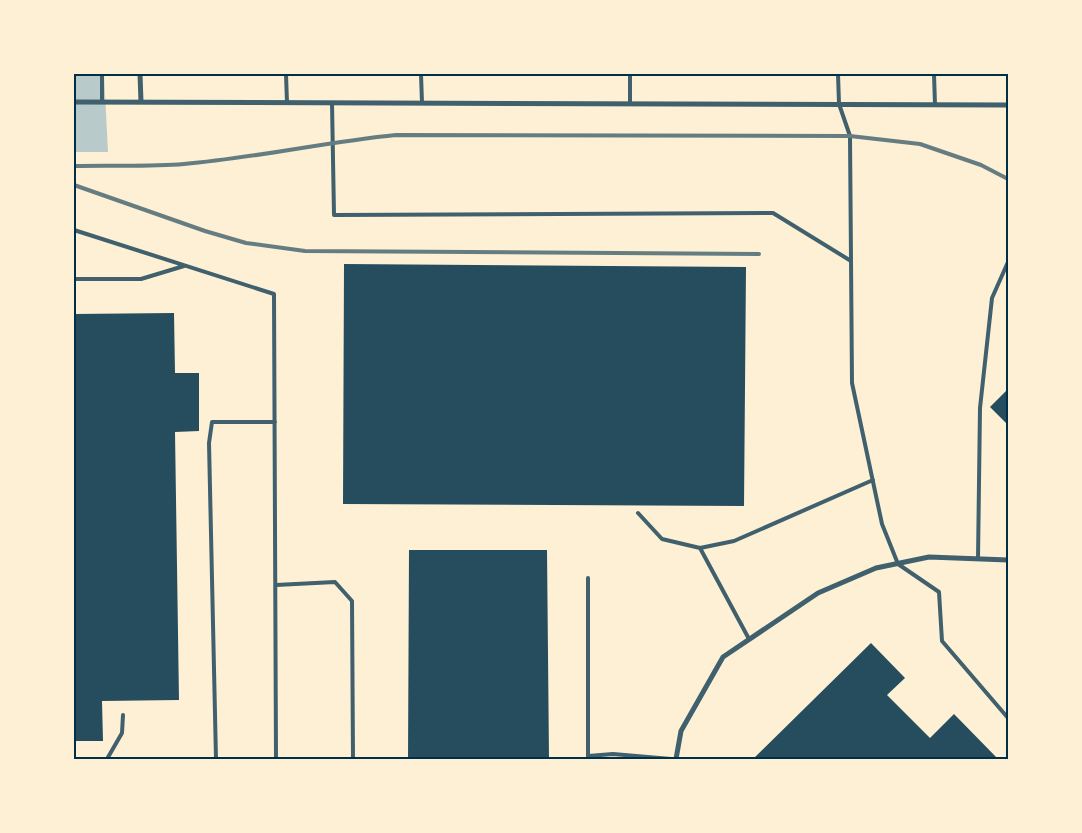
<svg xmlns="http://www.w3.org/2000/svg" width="1082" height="833" font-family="Helvetica,sans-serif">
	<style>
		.green { fill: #b9caca }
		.building { fill: #264d5e }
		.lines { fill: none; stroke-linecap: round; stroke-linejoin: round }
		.service { stroke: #3f606c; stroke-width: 4 }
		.minor { stroke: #3f606c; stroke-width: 5 }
		.rail { stroke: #657d81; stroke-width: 4 }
		.neatline { fill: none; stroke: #003049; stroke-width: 2 }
	</style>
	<rect width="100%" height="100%" fill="#fdf0d5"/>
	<!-- green -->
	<path class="green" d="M74 74H104L108 152H74Z"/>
	<!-- building -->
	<path class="building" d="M344 264 746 267 744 506 343 504Z
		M174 313 175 373H199V431L175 432 179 700 102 701 103 741H74V314Z
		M1008 389V425L990 407Z
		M409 550H547L549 759H408Z
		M871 643 905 678 887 695 930 738 954 714 998 759H753Z"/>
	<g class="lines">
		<!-- service -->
		<path class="service" d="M102 74V102
			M286 74 287 103
			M421 74 422 103
			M630 74V104
			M838 74 839 104 850 136 852 383 882 524 898 564 939 592 942 641 1008 718
			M934 74 935 105
			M332 103 334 215 773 213 851 261
			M74 230 274 294 276 759
			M74 279H141L184 266
			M638 513 662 539 700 548
			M978 559 980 408 992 298 1008 262
			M588 578V756
			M276 585 335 582 352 601 353 759
			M749 639 700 548 734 541 873 480
			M107 759 122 733 123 715
			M216 759 209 443 212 422H275
			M588 759V756L613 754 671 759"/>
		<!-- minor -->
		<path class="minor" d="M140 74 141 102
			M74 102 1008 105
			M676 759 681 731 723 657 818 593 876 568 929 557 1008 560"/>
		<!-- rail -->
		<path class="rail" d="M74 166C110 165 148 167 184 164 255 158 325 142 396 135L850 136 920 144 981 165 1008 179
			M74 185 205 231 246 243 305 251 759 254"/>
	</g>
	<!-- border -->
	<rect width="1082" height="833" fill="none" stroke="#fdf0d5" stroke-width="150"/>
	<rect x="75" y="75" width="932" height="683" class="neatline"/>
</svg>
